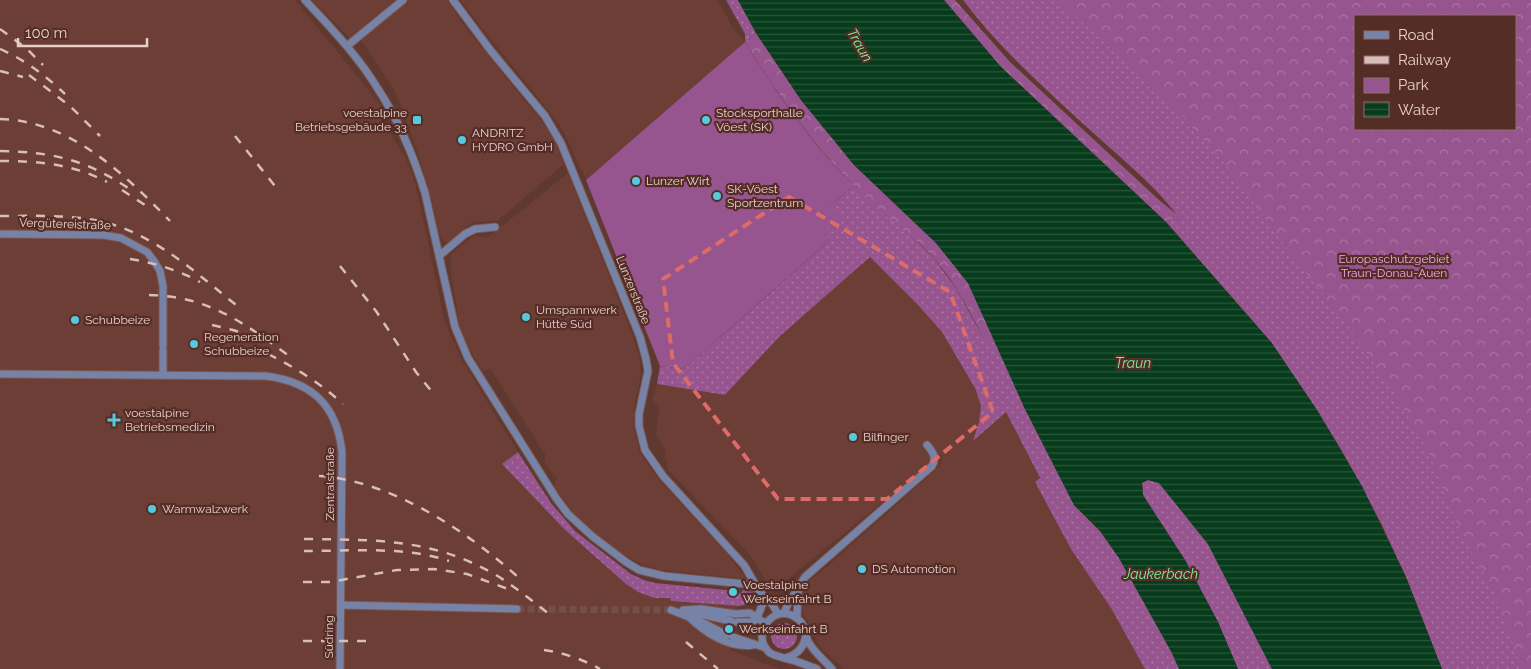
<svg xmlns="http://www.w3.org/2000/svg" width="1531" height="669" font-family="Raleway,sans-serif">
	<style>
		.built { fill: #6d3e35 }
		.green { fill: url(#green-dots); fill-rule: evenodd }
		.forest { fill: url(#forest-crowns); fill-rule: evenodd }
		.pitch { fill: #96558e }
		.water { fill: url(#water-rules) }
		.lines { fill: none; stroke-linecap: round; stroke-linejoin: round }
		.street-tunnel { stroke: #744f47; stroke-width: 7; stroke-dasharray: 7 3.5; stroke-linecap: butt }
		.street-casing { stroke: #7a564f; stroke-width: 9 }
		.street { stroke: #7782a7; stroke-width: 7 }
		.rail { stroke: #d8beb8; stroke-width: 2.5; stroke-dasharray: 9 9; stroke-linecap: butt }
		.marked { fill: none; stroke: #dd6b69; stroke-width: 4; stroke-dasharray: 10 6; stroke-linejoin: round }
		.poi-dot { fill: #55cadf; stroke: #542d26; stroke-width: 2 }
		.labels { text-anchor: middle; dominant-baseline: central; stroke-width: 4.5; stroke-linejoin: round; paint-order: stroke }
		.poi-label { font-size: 12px; fill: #e8cfca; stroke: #542d26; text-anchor: start }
		.street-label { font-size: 12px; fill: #e8cfca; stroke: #542d26 }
		.park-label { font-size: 12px; fill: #f6a7eb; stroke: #542d26 }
		.water-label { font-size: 14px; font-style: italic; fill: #7bf19e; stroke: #542d26 }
	</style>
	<defs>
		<pattern id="green-dots" width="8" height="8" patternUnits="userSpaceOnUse" patternTransform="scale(1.25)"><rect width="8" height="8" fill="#96558e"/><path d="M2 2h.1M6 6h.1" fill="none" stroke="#aa74a1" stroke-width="1.8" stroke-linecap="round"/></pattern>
		<pattern id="forest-crowns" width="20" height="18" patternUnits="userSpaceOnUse" patternTransform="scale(1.25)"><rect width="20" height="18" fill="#96558e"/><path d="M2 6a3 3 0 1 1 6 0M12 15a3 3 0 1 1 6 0" fill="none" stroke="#aa74a1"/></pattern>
		<pattern id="water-rules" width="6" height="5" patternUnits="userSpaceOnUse" patternTransform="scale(1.25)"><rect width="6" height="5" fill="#063b1b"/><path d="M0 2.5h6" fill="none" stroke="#2a563b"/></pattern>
	</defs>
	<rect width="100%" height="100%" fill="#5f3830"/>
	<!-- built -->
	<path class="built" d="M0 0H295L380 104 382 120 405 157 412 173 418 195 444 318 449 332 463 362 518 452 503 464 565 530 626 584 638 592 654 598H671V601L739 606 730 650 779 669H0Z
		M312 0H396L350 38Z
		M407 0H447L465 27 543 123 555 141 564 164 497 221 472 222 451 241 446 242 442 240 438 233 435 213 419 156 395 91 361 40Z
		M460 0H718L733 28 745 42 586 180 568 141 559 124Z
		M568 173 631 331 639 356 641 375 635 401 633 425 640 453 658 479 725 551 746 579 661 570 644 565 629 558 615 549 593 531 575 515 554 487 555 482 557 479 544 462 546 456 490 368 483 372 461 334 451 273V254L475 235 487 238Z
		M870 257 918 305 942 332 975 388 981 406 979 422 974 440 1006 411 1040 479 1035 483 1111 608 1145 669H844L820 647 803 613 802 600 799 599 802 590 811 579 822 571 940 466 942 454 772 592 751 556 668 470 667 461 664 458 666 451 656 436 659 408 652 400 657 384 725 395 779 337Z"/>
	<!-- green -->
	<path class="green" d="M726 0H738L756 33 745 42V34Z
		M963 0H1531V669H1442L1406 577 1381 523 1342 451 1317 410 1271 342 1166 222 1175 219 1181 220C1158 189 1128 164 1100 139 1052 95 1002 52 963 0ZM1355 16H1515V129H1355Z
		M854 186 883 213 908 233 934 258 957 290 987 345 995 341 1024 407 1074 505 1100 531 1119 558 1172 653 1179 669H1145L1111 608 1071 549 1035 482 1040 478 1006 412 973 441 979 422 981 406 975 388 942 332 918 305 870 257 779 337 725 395 657 384 660 366 684 369 829 241 823 231 829 206Z
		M518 452 551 503 575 531 631 574 644 580 655 583 736 591 741 594 743 590C750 591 754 592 758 598L750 604 739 606 671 601 670 598H654L638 592 626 584 565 530 502 464Z
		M1148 480 1159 483 1208 544 1272 669H1238L1218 622 1185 560 1143 495 1142 482Z
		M771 636a13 13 0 1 1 26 0a13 13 0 1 1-26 0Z"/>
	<!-- forest -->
	<path class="forest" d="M944 0H955L1010 62 1159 200 1185 221 1175 219 1166 222 1001 67Z
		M1058 0H1531V669H1522L1494 592 1460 531 1428 451 1388 383 1345 322 1283 243 1226 165 1172 104ZM1355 16H1515V129H1355Z
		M756 33 801 100 854 165 936 243 968 283 995 341 987 346C972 315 956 284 934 258 919 241 900 228 883 213 870 202 858 191 847 179 808 137 775 91 745 42Z"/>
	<!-- pitch -->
	<path class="pitch" d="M745 42C776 93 812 144 854 186L829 206 840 219 823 231 830 240 684 369 660 366 586 180Z"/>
	<!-- water -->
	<path class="water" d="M738 0H944L1001 67 1166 222 1271 342 1317 410 1362 486 1406 577 1442 669H1272L1208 544 1159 483 1148 480 1142 483 1143 495 1185 560 1218 622 1238 669H1179L1172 653 1119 558 1100 531 1074 505 1024 407 968 283 936 243 854 165 801 100 756 33Z"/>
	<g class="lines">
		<!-- street-tunnel -->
		<path class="street-tunnel" d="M517 609 671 610"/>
		<defs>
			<path id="street" d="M305 0C331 28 358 56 378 89 399 121 414 157 425 193L455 327 468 358 556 498 568 514 592 536 626 562 639 570 664 576 745 584 758 589
				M453 0 491 51 545 116 561 143 640 337 646 359 648 371 639 414V426L645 450 663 476 744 565 758 589 765 598 772 604 778 614
				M347 46 403 0
				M0 234 103 235 121 238 147 252 154 261 160 271 163 286V346
				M439 256 465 234 475 229 495 227
				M0 374 266 376C312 382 337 405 342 452L340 669
				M163 375V350
				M341 605 517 609
				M671 610 699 621 727 635
				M683 610 701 609 736 614 750 613 757 618 765 598
				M690 612 731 621
				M784 613 788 604 805 577 932 466C937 458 933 452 927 445
				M688 616C704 632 729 649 753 645
				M797 618 798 591
				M737 622H752L757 618 765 623
				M733 637 766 648
				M785 658C797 655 804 648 806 635
				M817 669C806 665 795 660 784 658 779 656 775 656 770 653 748 634 776 600 798 619 806 625 804 635 809 643 815 653 825 661 832 669"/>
		</defs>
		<!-- street casing -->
		<use href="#street" class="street-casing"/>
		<!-- street -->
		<use href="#street" class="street"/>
		<!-- rail -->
		<path class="rail" d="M0 29 26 48 43 65
			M0 49C25 60 45 75 65 94
			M0 71 23 77
			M29 75 70 106 100 136
			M0 119C71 121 123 173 170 221
			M235 136 275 186
			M0 151C54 152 87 160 131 190
			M0 161C37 161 74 164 107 182
			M122 190 151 209
			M0 216C27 216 54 215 81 218 143 224 189 267 236 305
			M130 259C155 263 178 270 200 282
			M340 266 376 311 416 372 433 393
			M149 295C210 296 247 325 293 359
			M212 325 233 330 259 339
			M268 354C296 368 320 383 343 404
			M319 476C392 481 465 530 518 577
			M304 539C375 540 432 538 496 575 514 586 531 600 548 613
			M304 551C350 551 405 546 449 561
			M303 582H330L397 570 434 569 467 574 508 589
			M303 641H374
			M686 642 718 669
			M544 650C564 653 582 659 600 669"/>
	</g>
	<!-- marked area -->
	<path class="marked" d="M789 197 950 292 993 412 887 499H778L673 363 663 279Z"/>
	<!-- markers -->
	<g class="poi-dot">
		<rect x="412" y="115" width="10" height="10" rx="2.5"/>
		<circle cx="706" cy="120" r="5"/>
		<circle cx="462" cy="140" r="5"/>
		<circle cx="636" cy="181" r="5"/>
		<circle cx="717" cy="196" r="5"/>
		<circle cx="526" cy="317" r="5"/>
		<circle cx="75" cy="320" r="5"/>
		<circle cx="194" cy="344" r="5"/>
		<path d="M111.5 412.5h5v5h5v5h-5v5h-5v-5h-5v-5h5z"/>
		<circle cx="853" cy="437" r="5"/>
		<circle cx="152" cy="509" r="5"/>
		<circle cx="862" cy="569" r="5"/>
		<circle cx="733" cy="592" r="5"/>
		<circle cx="729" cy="629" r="5"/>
	</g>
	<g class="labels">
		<!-- poi labels -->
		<g class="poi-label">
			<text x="407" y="113" text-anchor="end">voestalpine<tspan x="407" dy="14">Betriebsgebäude 33</tspan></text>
			<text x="716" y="113">Stocksporthalle<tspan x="716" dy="14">Vöest (SK)</tspan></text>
			<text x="472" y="133">ANDRITZ<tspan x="472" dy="14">HYDRO GmbH</tspan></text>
			<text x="646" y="181">Lunzer Wirt</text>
			<text x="727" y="189">SK-Vöest<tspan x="727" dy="14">Sportzentrum</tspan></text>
			<text x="536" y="310">Umspannwerk<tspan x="536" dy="14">Hütte Süd</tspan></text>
			<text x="85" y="320">Schubbeize</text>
			<text x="204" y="337">Regeneration<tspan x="204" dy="14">Schubbeize</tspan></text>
			<text x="125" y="413">voestalpine<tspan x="125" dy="14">Betriebsmedizin</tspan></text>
			<text x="863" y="437">Bilfinger</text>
			<text x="162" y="509">Warmwalzwerk</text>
			<text x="872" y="569">DS Automotion</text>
			<text x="743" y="585">Voestalpine<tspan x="743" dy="14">Werkseinfahrt B</tspan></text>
			<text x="739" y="629">Werkseinfahrt B</text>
		</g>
		<!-- street labels -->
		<g class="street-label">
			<text transform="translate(65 224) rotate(2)">Vergütereistraße</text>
			<text transform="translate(633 290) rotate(68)">Lunzerstraße</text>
			<text transform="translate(330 484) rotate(-90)">Zentralstraße</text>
			<text transform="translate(329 637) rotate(-90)">Südring</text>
		</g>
		<!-- park labels -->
		<g class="park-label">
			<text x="1394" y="259">Europaschutzgebiet<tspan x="1394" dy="14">Traun-Donau-Auen</tspan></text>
		</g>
		<!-- water labels -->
		<g class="water-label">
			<text transform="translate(860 45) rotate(60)">Traun</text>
			<text x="1133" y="363">Traun</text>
			<text x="1161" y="574">Jaukerbach</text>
		</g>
	</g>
	<!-- legend -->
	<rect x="1354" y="15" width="162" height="115" fill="#542d26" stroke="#8f6e68"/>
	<rect x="1364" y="31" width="25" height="8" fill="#7782a7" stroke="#8f6e68"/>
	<text x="1398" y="40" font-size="15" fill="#e8cfca">Road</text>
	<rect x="1364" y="56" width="25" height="8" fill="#d8beb8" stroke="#8f6e68"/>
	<text x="1398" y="65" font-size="15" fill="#e8cfca">Railway</text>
	<rect x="1364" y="78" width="25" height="15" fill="#96558e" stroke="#8f6e68"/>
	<text x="1398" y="90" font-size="15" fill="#e8cfca">Park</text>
	<rect x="1364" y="102" width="25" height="15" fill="url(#water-rules)" stroke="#8f6e68"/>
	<text x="1398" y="115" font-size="15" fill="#e8cfca">Water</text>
	<!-- scale -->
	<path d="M18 38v8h129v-8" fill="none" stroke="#e8cfca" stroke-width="2.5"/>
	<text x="25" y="38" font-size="15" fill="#e8cfca" stroke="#542d26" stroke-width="4" paint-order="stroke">100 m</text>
</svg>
